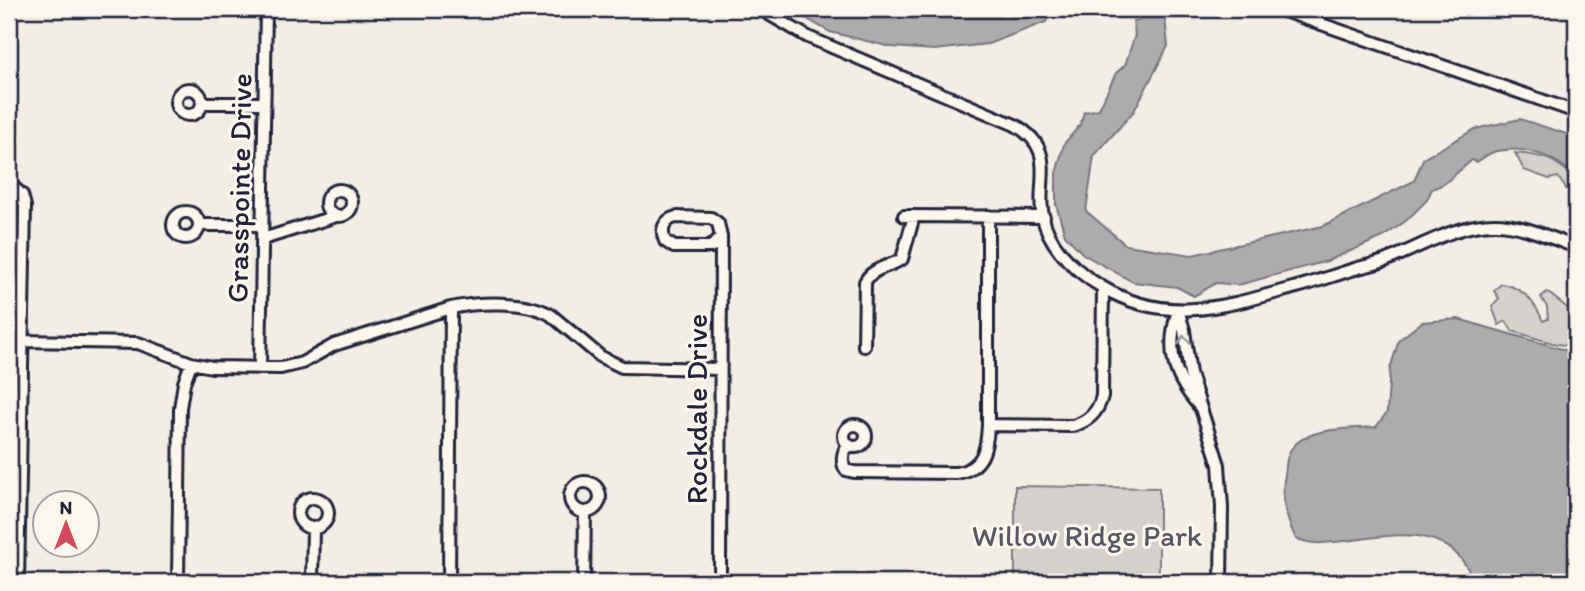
<svg xmlns="http://www.w3.org/2000/svg" width="1585" height="591" font-family="Itim,sans-serif">
	<style>
		.green { fill: #d4d1cc; stroke: #7b7a84; stroke-width: 2 }
		.water { fill: #aeabad; stroke: #76747f; stroke-width: 2 }
		.lines { fill: none; stroke-linecap: round; stroke-linejoin: round }
		.minor-casing { stroke: #22223b; stroke-width: 16 }
		.minor { stroke: #fbf7ec; stroke-width: 10 }
		.oneway { stroke: #99979c }
		.labels { text-anchor: middle; dominant-baseline: central; stroke-width: 6; stroke-linejoin: round; paint-order: stroke }
		.street-label { font-size: 30px; fill: #22223b; stroke: #fbf7ec }
		.park-label { font-size: 30px; fill: #575766; stroke: #fbf7ec }
	</style>
	<rect width="100%" height="100%" fill="#f2eee5"/>
	<filter id="ink" filterUnits="userSpaceOnUse"><feTurbulence type="fractalNoise" baseFrequency=".0143" numOctaves="2"/><feDisplacementMap in="SourceGraphic" scale="14" xChannelSelector="R" yChannelSelector="G"/><feConvolveMatrix kernelMatrix="1 2 1 2 8 2 1 2 1" color-interpolation-filters="sRGB"/></filter>
	<g filter="url(#ink)">
		<!-- green -->
		<path class="green" d="M1515 153C1545 156 1554 158 1576 179V203L1558 177 1549 179 1524 170Z
			M1501 284C1523 287 1534 301 1543 321L1548 319 1547 307 1541 297 1547 292 1569 309 1576 308V334L1570 337V346L1552 343 1512 331 1506 321 1499 325 1492 307 1499 298 1494 291Z
			M1015 486 1159 488V582H1015Z"/>
		<!-- water -->
		<path class="water" d="M790 9H849C866 18 887 8 904 18L970 9H1070L1050 16 1046 22 988 44 934 50 891 47 830 32Z
			M1142 9H1164L1168 46 1134 111 1094 156 1086 211 1126 245 1192 255 1323 226 1414 181 1423 159 1475 129 1520 119 1567 134 1576 145V176C1555 157 1527 145 1497 151 1490 152 1483 158 1477 162L1472 160 1444 184 1432 189 1427 200 1407 220 1383 237 1327 261 1238 285 1216 283 1194 296 1177 287 1133 282 1083 254 1065 235 1056 204V174L1064 144 1080 125 1084 112 1099 109 1116 73 1125 65 1135 35 1133 21H1138L1143 12Z
			M1458 319 1576 353V582H1474C1448 512 1378 541 1322 543 1313 544 1304 541 1296 539 1286 518 1280 498 1285 475 1286 468 1286 459 1289 453 1302 426 1350 429 1376 427L1387 412 1390 369 1399 340 1422 322Z"/>
		<g class="lines">
			<defs>
				<path id="minor" d="M760 9 808 37 1015 125C1062 152 1032 185 1045 225 1054 251 1078 273 1102 287 1168 327 1229 305 1297 287 1318 281 1338 274 1358 268 1368 265 1379 264 1389 259 1422 246 1458 224 1494 224 1522 224 1551 238 1576 247
					M1278 9 1576 112
					M176 102a13 13 0 1 1 26 0a13 13 0 1 1-26 0Z
					M202 103H264
					M9 183 22 195 25 206 18 582
					M326 203a13 13 0 1 1 26 0a13 13 0 1 1-26 0Z
					M173 225a13 13 0 1 1 26 0a13 13 0 1 1-26 0Z
					M904 216 1044 217
					M676 217 711 218 718 223 721 237 711 247H674L665 241C660 230 664 220 676 217Z
					M199 225H262
					M263 239 336 216
					M22 341 138 343 191 363 212 367 281 368 302 363 334 345 451 308C478 302 526 300 551 315L601 357 622 367 720 369
					M864 346 865 282C872 268 889 267 902 259L914 216
					M260 368 266 9
					M1199 406C1172 375 1166 349 1178 310L1184 330 1190 374 1219 465 1222 507 1221 582
					M844 436a11 11 0 1 1 22 0a11 11 0 1 1-22 0Z
					M988 425 1072 426C1088 422 1098 413 1102 396L1103 288
					M848 445C842 452 841 463 846 470L854 472 956 473C983 469 987 449 988 425V216
					M570 497a15 15 0 1 1 30 0a15 15 0 1 1-30 0Z
					M298 513a15 15 0 1 1 30 0a15 15 0 1 1-30 0Z
					M178 582 180 408 184 383 191 363
					M312 582 313 529
					M449 582 451 308
					M584 582 585 512
					M720 582 721 237"/>
			</defs>
			<!-- minor casing -->
			<use href="#minor" class="minor-casing"/>
			<!-- minor -->
			<use href="#minor" class="minor"/>
		</g>
		<!-- one-way arrows -->
		<defs><path id="oneway-chevron" d="M-2-3.5L2.5 0L-2 3.5" fill="none" stroke-width="1.6" stroke-linecap="round" stroke-linejoin="round" transform="scale(1.75)"/></defs>
		<use class="oneway" href="#oneway-chevron" transform="translate(1184 340) rotate(-95)"/>
	</g>
	<g class="labels">
		<!-- street labels -->
		<g class="street-label">
			<text transform="translate(239 188) rotate(-89)">Grasspointe Drive</text>
			<text transform="translate(696 409) rotate(-90)">Rockdale Drive</text>
		</g>
		<!-- park labels -->
		<g class="park-label">
			<text x="1087" y="535">Willow Ridge Park</text>
		</g>
	</g>
	<!-- margin -->
	<rect width="1585" height="591" fill="none" stroke="#fbf7ec" stroke-width="35"/>
	<rect x="18" y="18" width="1550" height="556" fill="none" stroke="#22223b" stroke-width="2.5" filter="url(#ink)"/>
	<!-- north arrow -->
	<g transform="translate(66 524)"><circle r="33" fill="#fbf7ec" stroke="#a4a2a5" stroke-width="2"/>
	<path d="M0-5L12 26L0 18L-12 26Z" fill="#d1495b"/>
	<text y="-10" font-size="19" font-weight="bold" text-anchor="middle" fill="#22223b">N</text>
	</g>
</svg>
